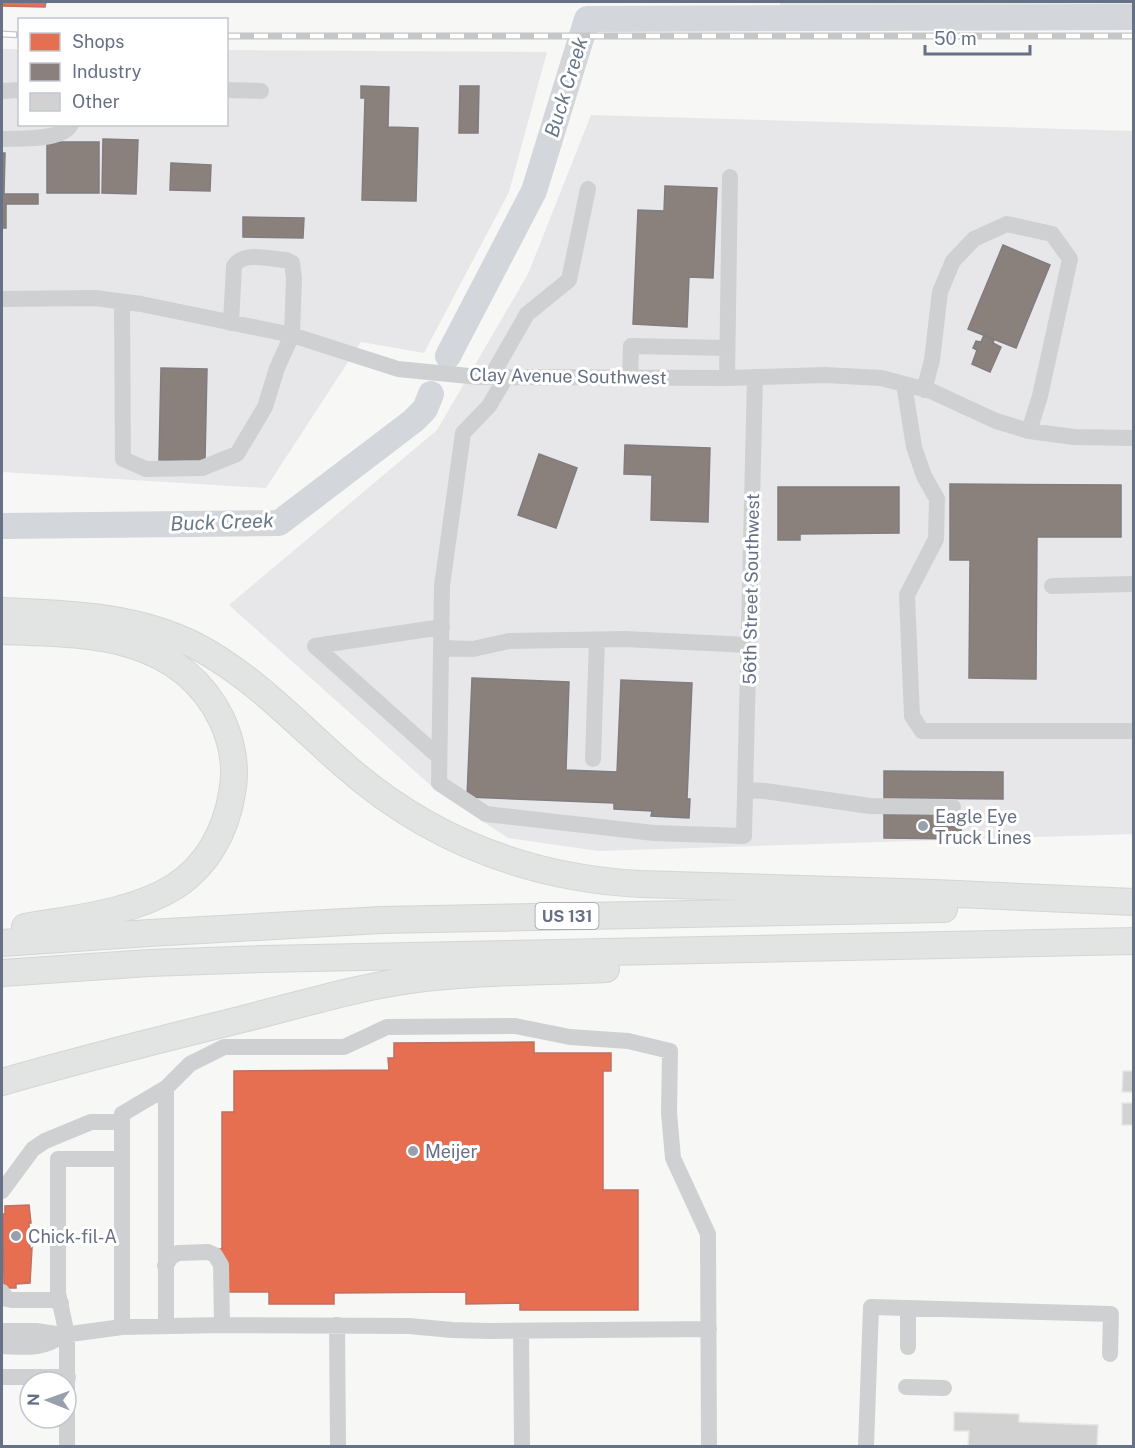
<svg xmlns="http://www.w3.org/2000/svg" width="1135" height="1448" font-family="'Public Sans',sans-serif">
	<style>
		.built { fill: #e7e7e9 }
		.green { fill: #e6eae4 }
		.shops { fill: #e76f51; stroke: #c17061; stroke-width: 1.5 }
		.industry { fill: #8a817c; stroke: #807c7f; stroke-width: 1.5 }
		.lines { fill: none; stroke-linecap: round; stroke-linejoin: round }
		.river { stroke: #d3d6db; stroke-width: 26 }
		.building { fill: #d2d2d3; stroke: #e6e6e6; stroke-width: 1.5 }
		.highway-casing { stroke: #d4d5d5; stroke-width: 28 }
		.minor { stroke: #cfd0d1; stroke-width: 16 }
		.highway { stroke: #e2e3e3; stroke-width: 26 }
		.rail-casing { stroke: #c5c6c7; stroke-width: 7 }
		.rail { stroke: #fff; stroke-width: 4.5; stroke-dasharray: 14; stroke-linecap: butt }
		.poi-dot { fill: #99a0ad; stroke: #fff; stroke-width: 2 }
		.labels { text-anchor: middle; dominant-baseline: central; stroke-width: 6; stroke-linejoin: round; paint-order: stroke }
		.shield { fill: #fff; stroke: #959caa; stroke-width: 1.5 }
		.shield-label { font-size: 16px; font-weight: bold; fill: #677186 }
		.street-label { font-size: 18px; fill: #677186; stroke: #fff }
		.poi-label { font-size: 18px; fill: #677186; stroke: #fff; text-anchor: start }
		.water-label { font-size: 20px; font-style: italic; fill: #697889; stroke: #fff }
	</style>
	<rect width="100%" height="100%" fill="#f7f7f6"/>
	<!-- built -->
	<path class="built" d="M2 49H19L20 124H226L227 50 547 52 509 192 424 353 361 342 266 488 2 472Z
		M591 115 1133 131V834L598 851 508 838 437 791 229 605 437 430 528 274Z"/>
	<!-- green -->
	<path class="green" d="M780 2H1133L1134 16H779Z"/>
	<!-- shops -->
	<path class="shops" d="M2 2H46L45 7 2 6Z
		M534 1042V1053H611V1071H603V1190H638V1310H520V1303L466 1304V1292L334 1293V1304H269V1292H215V1249H222V1112H234V1071L389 1070 388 1058H394V1043Z
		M29 1205 31 1223H29L30 1249 32 1248 30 1283 16 1284V1288H4L3 1214H5V1206Z"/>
	<!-- industry -->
	<path class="industry" d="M361 86 389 87 388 127 418 128 416 201 362 200 365 98H361Z
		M460 86H479L478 133H459Z
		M103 139 138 140 136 194 102 193Z
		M47 142H99V193H47Z
		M2 153H5L4 194H38V204H6V228H2Z
		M171 163 211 165 210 191 170 190Z
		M665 186 717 188 713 278 689 277 687 327 633 324 638 210 664 211Z
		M243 217 304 218 303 238 243 237Z
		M1003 245 1050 265 1016 348 968 329Z
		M984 335 994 340 993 343 1001 347 990 372 972 364 977 350 973 348 976 341 981 342Z
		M161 368 207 369 205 461 159 460Z
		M625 445 710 448 708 522 651 520 652 475 624 474Z
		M539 454 577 468 556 528 518 515Z
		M950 484 1121 485V537H1037L1036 679 969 678 970 560H950Z
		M778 487H899V533L800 534V540H778Z
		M472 678 569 682 566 770 617 772 621 680 692 683 687 799H690L689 818 651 816 652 811 614 809V803L467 797Z
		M884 771 1003 772V799L884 798Z
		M884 813 961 814V839L884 838Z"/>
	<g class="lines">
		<!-- river -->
		<path class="river" d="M448 356 534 191 587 19 1134 17
			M2 526 279 523 413 421 425 409 431 394"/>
	</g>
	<!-- building -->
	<path class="building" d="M1123 1071H1134V1092H1122Z
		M1122 1103H1134V1125H1122Z
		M954 1412 1019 1414V1422L1098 1425 1097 1446H968L969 1431H954Z"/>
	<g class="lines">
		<defs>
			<path id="highway" d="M2 611C69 614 135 615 196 646 253 676 296 723 344 765 430 841 529 878 641 884L935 893 1134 902
				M2 631C85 634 178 632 221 718 232 741 237 768 232 793 226 831 207 866 174 887 130 914 74 918 25 927
				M2 943 149 933 381 920 944 909
				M2 973 149 963 263 959 1134 941
				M2 1082C82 1059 162 1039 243 1019 299 1005 354 988 411 980 475 971 541 972 606 969"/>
		</defs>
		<!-- highway casing -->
		<use href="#highway" class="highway-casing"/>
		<!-- minor -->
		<path class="minor" d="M226 90 261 91
			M2 91 20 90
			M2 139C19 138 64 141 71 124
			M2 299 95 298 141 304 292 335 398 369 479 377 727 378 825 375 881 378 931 391 996 421 1029 431 1074 437 1134 438
			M122 302 123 459 146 469 202 468 237 454 265 407 277 368 292 335 294 278 292 263 286 260C270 259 243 251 234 266L231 323
			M491 377 527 314 569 280 588 189
			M506 377 489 406 463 433 442 586 439 783 486 814 654 833 744 836 755 377
			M630 378 631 346 727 348
			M727 378 730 177
			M904 384 914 447 924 476 937 499 936 539 907 595 912 716 922 731H1134
			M924 390 932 360 940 292 953 261 974 239 1007 224 1052 234 1070 259 1040 396 1029 431
			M1052 586 1134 584
			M441 648 473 649 509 641 625 639 749 645
			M439 757 315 646 442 627
			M593 759 597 640
			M746 790 765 791 870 806 953 807
			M2 1191 33 1149 45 1141 91 1122H122
			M165 1266 171 1257 178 1253 208 1252 215 1255 221 1265 222 1325
			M2 1292 7 1299 13 1300H52L61 1303
			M337 1325 338 1446
			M166 1326V1088
			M122 1327V1114L166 1088 190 1064 224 1047H344L387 1027 515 1026 570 1037 628 1041 670 1051 669 1113 673 1158 708 1234 709 1446
			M2 1331H36L63 1335 122 1327 222 1325 409 1326 452 1330 489 1331 709 1329
			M521 1331 522 1446
			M2 1346C26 1347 42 1350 63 1335
			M908 1347V1308
			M2 1377H68
			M906 1387 944 1388
			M67 1446V1335L58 1293V1159H122
			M866 1446 871 1307 1111 1314 1110 1354"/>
		<!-- highway -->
		<use href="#highway" class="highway"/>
		<defs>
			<path id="rail" d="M2 34 20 35
				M226 36H1134"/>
		</defs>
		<!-- rail casing -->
		<use href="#rail" class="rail-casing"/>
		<!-- rail -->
		<use href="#rail" class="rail"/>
	</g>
	<!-- markers -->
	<g class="poi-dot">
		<circle cx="923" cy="826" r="6"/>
		<circle cx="413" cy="1151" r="6"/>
		<circle cx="16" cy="1236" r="6"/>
	</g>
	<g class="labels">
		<!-- shield labels -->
		<rect class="shield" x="535.5" y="903" width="63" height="26" rx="4.5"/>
		<g class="shield-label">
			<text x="567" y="916">US 131</text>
		</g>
		<!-- street labels -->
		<g class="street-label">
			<text transform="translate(568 376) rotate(1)">Clay Avenue Southwest</text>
			<text transform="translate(751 589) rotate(-89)">56th Street Southwest</text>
		</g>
		<!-- poi labels -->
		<g class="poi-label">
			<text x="935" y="816">Eagle Eye<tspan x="935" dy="21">Truck Lines</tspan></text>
			<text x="425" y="1151">Meijer</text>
			<text x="28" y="1236">Chick-fil-A</text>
		</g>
		<!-- water labels -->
		<g class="water-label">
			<text transform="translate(566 87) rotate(-73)">Buck Creek</text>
			<text transform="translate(222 522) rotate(-2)">Buck Creek</text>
		</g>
	</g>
	<!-- border -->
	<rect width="1135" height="1448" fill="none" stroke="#677186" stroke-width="6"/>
	<!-- legend -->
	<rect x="18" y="18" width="210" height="108" fill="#ffffff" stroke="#c2c6cf" stroke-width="1.5"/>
	<rect x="30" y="33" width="30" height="18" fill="#e76f51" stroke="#c2c6cf" stroke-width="1.5"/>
	<text x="72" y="48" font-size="18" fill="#677186">Shops</text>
	<rect x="30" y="63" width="30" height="18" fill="#8a817c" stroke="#c2c6cf" stroke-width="1.5"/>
	<text x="72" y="78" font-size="18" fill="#677186">Industry</text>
	<rect x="30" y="93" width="30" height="18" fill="#d2d2d3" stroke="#c2c6cf" stroke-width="1.5"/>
	<text x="72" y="108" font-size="18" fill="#677186">Other</text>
	<!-- north arrow -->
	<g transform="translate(48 1400) rotate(271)"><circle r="28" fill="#ffffff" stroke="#c2c6cf" stroke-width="1.5"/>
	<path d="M0-4.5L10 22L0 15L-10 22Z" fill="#99a0ad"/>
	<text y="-9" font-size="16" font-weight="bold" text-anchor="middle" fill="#677186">N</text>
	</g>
	<!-- scale -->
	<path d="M925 45v9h105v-9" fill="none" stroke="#677186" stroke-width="3"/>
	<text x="934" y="45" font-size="18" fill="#677186" stroke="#ffffff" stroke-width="4.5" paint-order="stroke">50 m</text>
</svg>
